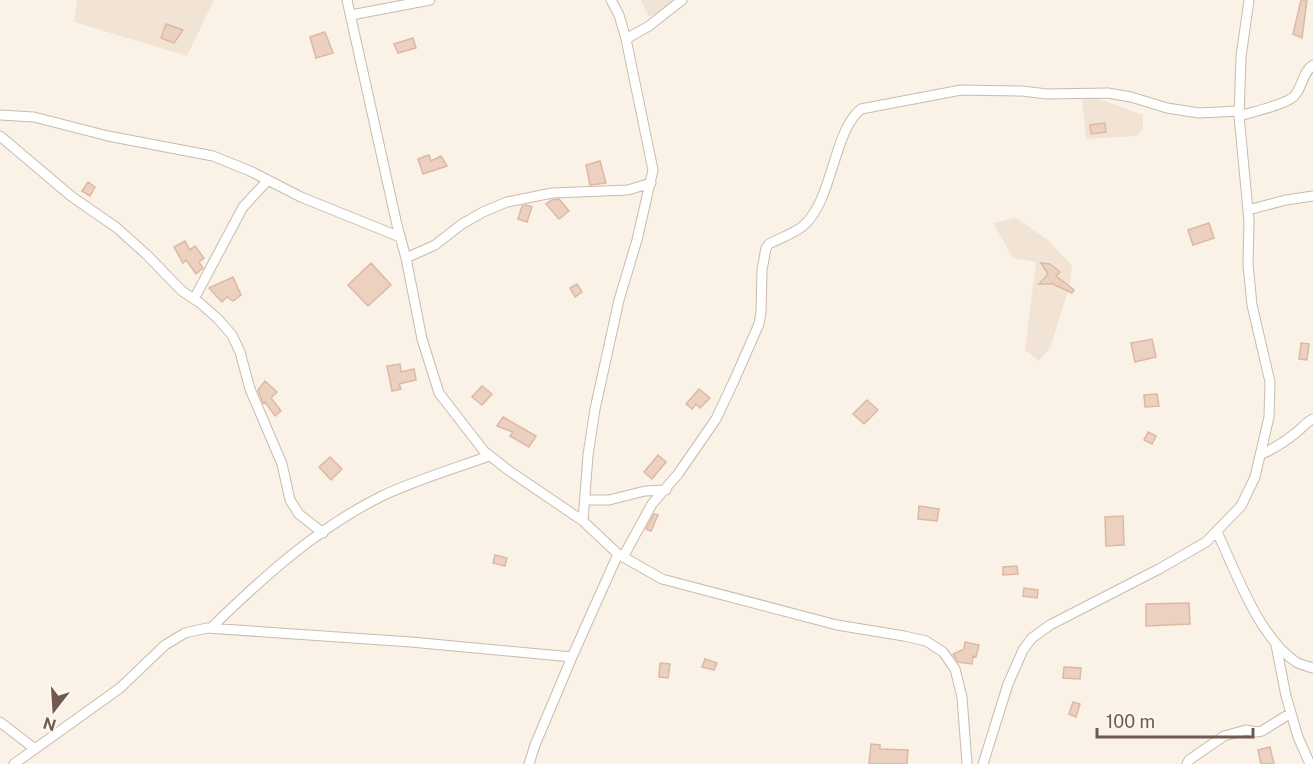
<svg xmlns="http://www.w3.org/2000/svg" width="1313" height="764" font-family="'Public Sans',sans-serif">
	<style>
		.residential { fill: #f1e4d5 }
		.building { fill: #ecd1c1; stroke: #ddb8a3; stroke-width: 1.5 }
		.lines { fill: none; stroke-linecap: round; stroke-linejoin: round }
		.street-casing { stroke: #cabaad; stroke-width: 11 }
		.street { stroke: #fff; stroke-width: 9 }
	</style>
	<rect width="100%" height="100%" fill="#faf2e6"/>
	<!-- residential -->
	<path class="residential" d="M77 0H214L187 56 74 22Z
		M641 0H686L649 17Z
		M1095 97 1143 115V129L1136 136 1086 139 1082 99Z
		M1016 218 1048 240 1072 266 1069 288 1050 348 1039 361 1025 350 1036 262 1013 258 993 223Z"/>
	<!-- building -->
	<path class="building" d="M1301 0H1307L1302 38 1293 34Z
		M166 24 183 30 174 43 161 38Z
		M325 32 333 53 316 58 310 37Z
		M413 38 416 48 398 53 394 44Z
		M1105 123 1106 132 1091 134 1090 125Z
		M429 155 431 161 441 156 447 166 423 174 418 159Z
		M600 161 606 183 590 185 586 165Z
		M88 182 95 187 90 196 82 191Z
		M559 199 569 211 559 219 546 204 552 200Z
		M526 205 532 207 527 222 518 219 522 206Z
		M1209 223 1214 238 1193 245 1188 230Z
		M185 241 190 250 195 246 204 258 199 262 203 268 196 274 186 260 183 263 174 247Z
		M371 263 391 285 368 306 348 285Z
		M1041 263 1050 264 1060 272 1056 276 1074 290 1072 293 1053 284H1039L1048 274Z
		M233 277 241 295 233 301 227 297 222 302 209 288Z
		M577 284 582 292 575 297 570 288Z
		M1152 339 1156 357 1135 362 1131 343Z
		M1301 343 1309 344 1307 360 1299 359Z
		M400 364 401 372 414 369 416 380 399 384 401 389 392 391 387 366Z
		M265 381 277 392 271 398 281 411 275 416 265 402 263 403 258 390Z
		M482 386 492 394 482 405 472 397Z
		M699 389 710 398 700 408 696 404 692 409 686 404Z
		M1157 394 1159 406 1145 407 1144 395Z
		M867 400 878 410 864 424 853 414Z
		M503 417 536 436 529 447 510 436 513 432 497 426Z
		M1148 432 1156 436 1152 444 1144 440Z
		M658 455 666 462 652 479 644 472Z
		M330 457 342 469 331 480 319 467Z
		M919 506 939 509 937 521 918 519Z
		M654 514 658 515 651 531 646 529Z
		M1123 516 1124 545 1106 546 1105 517Z
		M495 555 507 558 505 566 493 563Z
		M1017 566 1018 574 1003 575V567Z
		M1024 588 1038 590 1037 598 1023 596Z
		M1189 603 1190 624 1146 626V604Z
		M965 642 979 645 976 657 973 656 972 664 958 662 953 654 964 649Z
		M705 659 717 663 714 670 702 667Z
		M660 663 670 664 668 678 659 677Z
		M1064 667 1081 668 1080 679 1063 678Z
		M1073 702 1080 704 1076 717 1069 714Z
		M871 744 880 745V749L908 750 907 764H869Z
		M1270 747 1274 764H1261L1258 750Z"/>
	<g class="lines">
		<defs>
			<path id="street" d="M347 0 397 225 406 258 422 339 439 393 484 451 508 470 583 521 618 554 662 579 837 625 904 636 926 641 943 652 955 669 962 697 967 764
				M351 15 430 0
				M626 39 649 26 682 0
				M0 115 34 117 108 136 213 156 250 171 301 197 400 237
				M1239 116C1252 112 1290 104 1296 94 1303 84 1303 72 1313 65
				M0 136 71 196 117 228 146 254 182 291 200 303 218 319 232 335 240 352 250 389 282 464 290 500 299 514 323 533
				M1248 210 1286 200 1313 196
				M406 258 435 245 462 224 483 212 507 202 552 193 628 190 651 183
				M194 299 243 207 268 180
				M1262 454C1275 448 1286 441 1297 432 1303 427 1306 422 1313 419
				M585 500H609L645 491 666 490
				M583 521 588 455 595 409 619 300 637 240 653 170 626 39 619 15 611 0
				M1217 532C1236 572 1258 636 1296 662 1301 665 1307 666 1313 668
				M623 557 652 504 678 474 716 419 733 383 759 324 761 312 762 270 766 248 769 244C780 238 793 234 803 226 833 201 833 131 861 109L961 90 1022 91 1047 94 1108 93 1131 97 1167 108 1199 113 1239 111
				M211 628C262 578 317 528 382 496 416 480 453 469 489 456
				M1276 645 1286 696 1298 737 1310 764
				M0 722 35 749
				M14 764 120 688 165 645 185 633 207 628 411 642 572 657
				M529 764 535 745 572 657 618 554
				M983 764 1008 684 1023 650 1032 638 1050 625 1159 569 1206 542 1241 506 1255 477 1269 417 1270 382 1252 305 1248 264 1249 221 1239 116 1241 57 1249 0
				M1187 764 1189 760 1224 736 1246 730 1256 732 1262 731 1291 713"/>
		</defs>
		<!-- street casing -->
		<use href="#street" class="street-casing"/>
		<!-- street -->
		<use href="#street" class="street"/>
	</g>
	<!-- north arrow -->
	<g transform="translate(54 710) rotate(197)" stroke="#fdf6ec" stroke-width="4.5" paint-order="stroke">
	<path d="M0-4.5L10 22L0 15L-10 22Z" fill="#70594e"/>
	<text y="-9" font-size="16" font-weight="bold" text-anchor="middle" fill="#70594e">N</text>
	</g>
	<!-- scale -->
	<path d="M1097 728v9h156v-9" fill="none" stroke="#70594e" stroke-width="3"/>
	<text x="1106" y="728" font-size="18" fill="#70594e" stroke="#fdf6ec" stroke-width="4.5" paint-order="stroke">100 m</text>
</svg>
